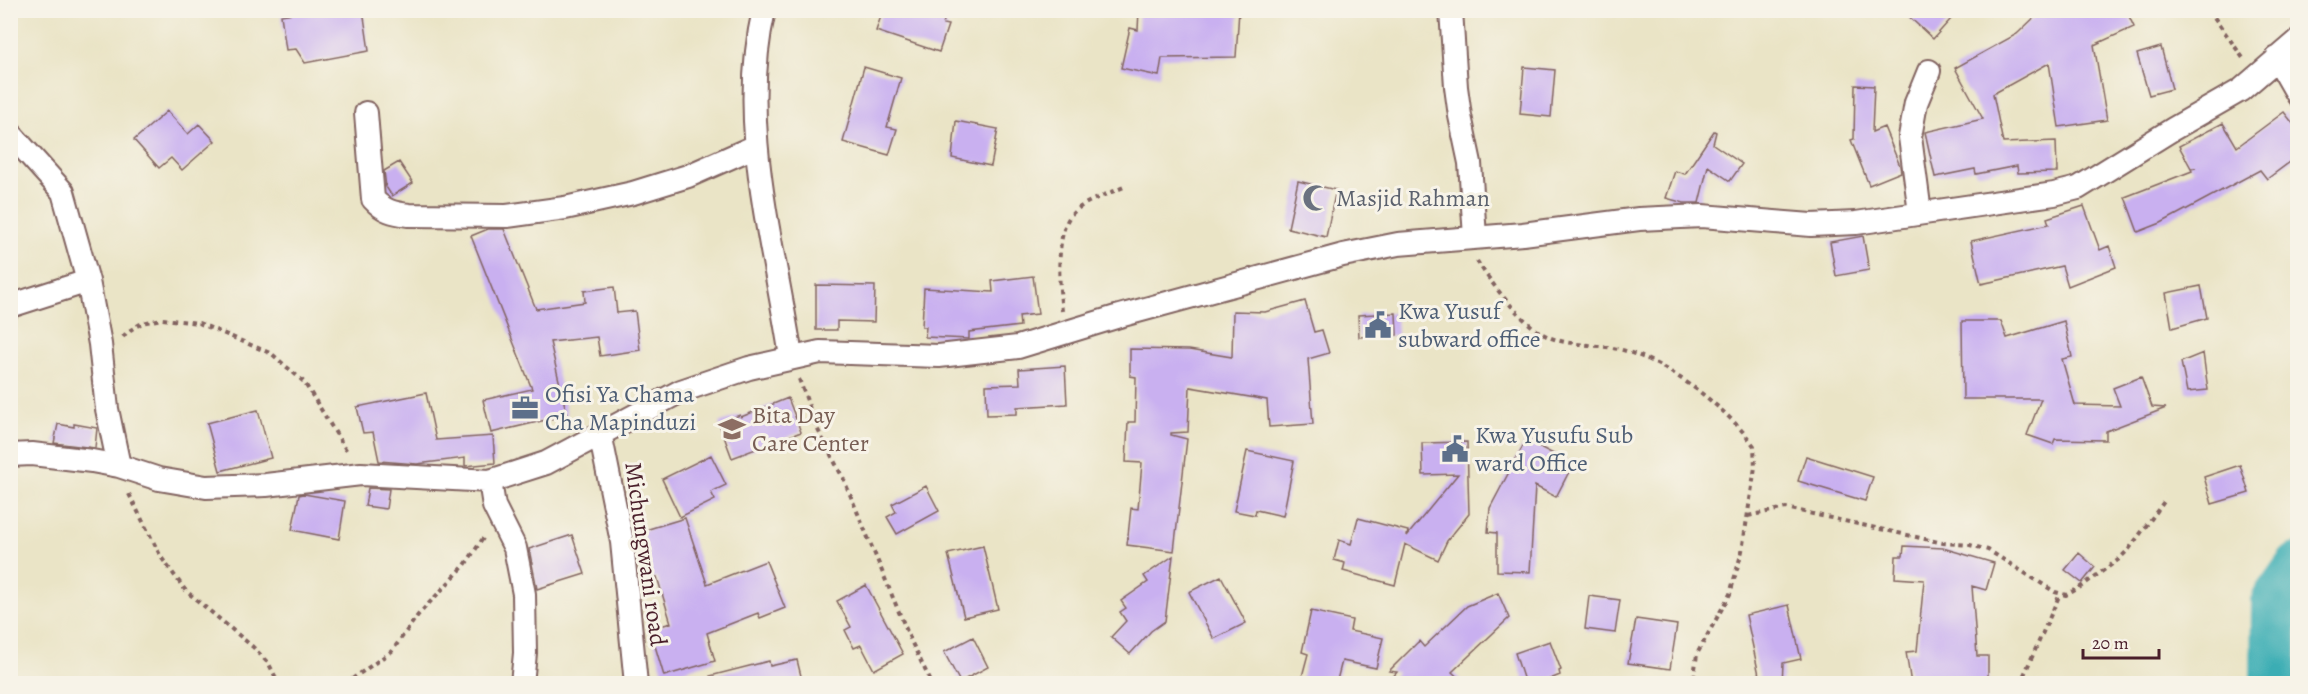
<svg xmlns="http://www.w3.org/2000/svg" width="2308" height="694" font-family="Alegreya,serif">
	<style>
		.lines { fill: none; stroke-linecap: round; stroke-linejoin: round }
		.river { stroke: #3badb4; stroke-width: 46 }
		.building { fill: #c9b0f0 }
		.minor-casing { stroke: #826461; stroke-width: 26 }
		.path { stroke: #826461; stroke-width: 4; stroke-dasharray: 4.5 4.5; stroke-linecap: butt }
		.minor { stroke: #fff; stroke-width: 22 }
		.labels { text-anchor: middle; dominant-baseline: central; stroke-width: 6; stroke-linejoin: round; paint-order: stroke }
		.worship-label { font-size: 24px; fill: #5b616d; stroke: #f7f3e8; text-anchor: start }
		.service-label { font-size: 24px; fill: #4e5e75; stroke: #f7f3e8; text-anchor: start }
		.education-label { font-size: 24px; fill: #785e54; stroke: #f7f3e8; text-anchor: start }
		.street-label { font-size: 24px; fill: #4a1f2b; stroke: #f7f3e8 }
	</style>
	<rect width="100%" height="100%" fill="#f7f3e8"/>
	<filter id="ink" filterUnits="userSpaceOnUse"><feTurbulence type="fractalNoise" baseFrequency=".0167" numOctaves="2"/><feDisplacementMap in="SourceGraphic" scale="12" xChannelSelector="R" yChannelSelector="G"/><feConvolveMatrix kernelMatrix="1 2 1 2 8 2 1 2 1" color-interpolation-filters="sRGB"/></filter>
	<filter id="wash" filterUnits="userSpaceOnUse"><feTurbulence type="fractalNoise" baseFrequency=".008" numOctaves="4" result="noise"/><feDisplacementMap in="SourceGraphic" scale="24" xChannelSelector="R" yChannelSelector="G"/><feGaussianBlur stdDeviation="1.35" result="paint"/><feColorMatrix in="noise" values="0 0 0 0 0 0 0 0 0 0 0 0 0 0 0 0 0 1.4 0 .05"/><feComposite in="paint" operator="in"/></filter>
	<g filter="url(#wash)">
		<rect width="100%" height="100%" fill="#eae4c6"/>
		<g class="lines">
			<!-- river -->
			<path class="river" d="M2273 684 2274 600 2298 566"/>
		</g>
		<g id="blocks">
			<!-- building -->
			<path class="building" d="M299 10H363L369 51 305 63 296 49 286 50 281 15 299 12Z
				M883 10H947L943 24 948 25 939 52 876 31Z
				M1139 10H1239L1236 57 1162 58 1159 76 1121 68 1130 28 1138 30Z
				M1902 10H1959L1933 39Z
				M2042 10H2126L2134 27 2094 45 2107 120 2059 127 2049 63 1993 94 2003 143 2056 141 2057 172 2018 173 2017 166 1976 174 1975 169 1935 177 1925 132 1983 119 1955 68 2017 34Z
				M2161 47 2172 89 2149 95 2137 54Z
				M864 67 901 78 887 127 897 129 889 155 843 142Z
				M1524 67 1555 70 1551 117 1520 114Z
				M1855 85 1874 86 1872 132 1884 127 1900 166 1901 172 1869 185 1851 140 1854 139Z
				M167 111 188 134 199 124 215 141 182 170 171 158 159 168 134 140Z
				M2284 112 2298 130V156L2267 179 2260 170 2161 223 2138 232 2125 197 2192 171 2191 169 2196 168H2191L2179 146 2223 123 2237 147Z
				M956 121 998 129 991 166 952 158Z
				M1714 131 1716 132 1713 144 1742 164 1730 181 1708 166 1699 203H1684L1666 198 1675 171 1685 174Z
				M399 162 413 183 392 196 386 187 384 171Z
				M1298 181 1336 190 1326 237 1288 228Z
				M2084 206 2100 250 2109 246 2116 267 2068 286 2062 266 1981 284 1971 241 2049 224 2047 218Z
				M488 229H504L536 309 585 302 584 291 614 287 617 313 635 311 640 350 600 356 597 337 550 342 567 415 491 433 483 400 532 389 471 236Z
				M1863 236 1869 270 1836 276 1830 242Z
				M1033 276 1038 314 1019 316 1020 326 969 332V339L925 337 926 327H922L924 288 993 292 992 281Z
				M816 285 875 286 874 322 837 321V330H816Z
				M2201 286 2207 318 2172 328 2166 293Z
				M1305 301 1314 332 1322 330 1329 353 1308 359 1313 424 1269 427 1267 400 1190 387 1188 432 1171 433V435L1187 439 1174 551 1127 545 1131 508 1138 509 1142 463 1126 462 1128 422H1135L1136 377 1130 376V349L1189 350 1232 357 1233 311 1265 312Z
				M1396 313 1397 335 1359 337 1358 315Z
				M1962 321H2001L2007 338 2064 321 2072 357 2062 359 2075 405 2120 406 2113 388 2141 377 2152 407 2166 408 2106 431V440L2055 439 2053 444 2027 435 2041 399H1963Z
				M2203 353 2208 390 2187 392 2181 362Z
				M1065 366 1067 404 1017 407V414L987 415 986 385 1020 384 1019 369Z
				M426 393 436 440 493 436 495 463 465 466V458L417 464 379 461 373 432 363 433 357 407Z
				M788 398 801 432 732 458 719 423 740 415 741 417Z
				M258 410 271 458 220 471 207 423Z
				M58 424 74 427V424L97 428 95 448 54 443Z
				M1526 440 1573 464 1556 497 1535 486 1530 572 1497 571V533L1488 532 1490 508Z
				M1467 442 1469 514 1447 541 1438 560 1405 544 1395 585 1343 571 1345 563 1334 560 1339 540 1351 544 1358 518 1408 531 1407 536 1458 474 1423 475 1422 443Z
				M1247 451 1294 461 1283 516 1256 510 1255 515 1234 511Z
				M711 455 726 485 711 492 715 500 680 517 662 479Z
				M1806 456 1873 477 1865 501 1798 481Z
				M2240 465 2249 493 2212 504 2204 477Z
				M926 486 939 511 897 534 887 517 896 512 892 504Z
				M368 488 389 489 386 509 365 506Z
				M304 494 345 501 339 539 292 530 299 495Z
				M685 518 707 584 766 561 785 608 760 618 758 613 707 633 715 661 664 676 650 629 671 623 657 577 650 579 643 558 650 555 642 531Z
				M572 535 585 574 537 589 529 549Z
				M983 546 998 609 964 617 948 554Z
				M1904 546 1943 548 1994 563 1986 590 1972 586 1977 656H1988V684H1911L1906 652 1917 651 1924 580 1895 578 1896 556H1903Z
				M2079 553 2095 567 2082 583 2065 570Z
				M1173 556 1165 621 1151 631 1130 654 1111 637 1126 621 1120 612 1126 608 1121 601 1148 582 1144 576Z
				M1221 576 1246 623 1214 639 1189 592Z
				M866 585 903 654 874 670 861 645 854 648 845 630 851 627 837 601Z
				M1498 593 1509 618 1452 672 1465 684H1387L1397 672 1389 671 1419 641 1424 647 1467 606Z
				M1589 596 1620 600 1615 633 1585 629Z
				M1789 605 1801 659 1783 663 1782 684H1761L1746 615Z
				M1311 611 1352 620 1350 631 1383 638 1376 668 1342 661 1336 684H1300L1308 654 1302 652Z
				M1636 619 1677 625 1670 669 1628 663Z
				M973 637 988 667 960 682 944 652Z
				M1550 641 1561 670 1559 671 1560 675 1538 684H1525L1515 653Z
				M797 660 803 684H711L710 676 769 661 770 666Z"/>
		</g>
	</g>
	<g filter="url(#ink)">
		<use href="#blocks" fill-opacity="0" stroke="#826461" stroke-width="1.5"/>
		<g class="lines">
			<defs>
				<path id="minor" d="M764 10C737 126 774 243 791 357
					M1451 10 1456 87 1460 116 1470 163 1475 237
					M2277 58 2298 95
					M366 113 373 199C384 211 393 213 409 215L507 216 565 208 633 193 688 176 756 146
					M10 133 63 192 88 281 100 344 107 409 119 466
					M1920 213 1910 137 1916 103 1929 71
					M10 306 88 281
					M600 433 622 542 636 684
					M10 455 32 454 92 461 119 466 159 479 206 487 266 485 361 474 490 481 546 463 681 391 749 368 820 352 939 356 1018 347 1116 317 1343 255 1398 244 1523 234 1639 219 1702 216 1811 225 1856 223 2054 194 2078 188 2173 129 2241 90 2298 41
					M490 481 494 506 515 548 524 594 525 653 522 684"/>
			</defs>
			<!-- minor casing -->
			<use href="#minor" class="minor-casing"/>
			<!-- path -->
			<path class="path" d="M2209 10 2243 58
				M1477 261C1491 283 1514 312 1534 328 1557 347 1586 343 1613 348 1660 356 1727 407 1754 446L1755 467 1742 551 1730 594 1697 654 1693 684
				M1062 311C1059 287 1055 232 1072 214 1085 200 1109 194 1126 186
				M123 337 127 332 142 323 162 319 199 323 272 354 304 382 348 453
				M799 379 817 428 844 480 911 641 932 684
				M129 494 161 557 186 591 253 647 269 664 279 684
				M1748 516 1786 508 1943 543 1970 545 1988 550 2055 592 2066 595 2079 588 2118 560 2129 549 2166 499
				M345 684 392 651 418 615 465 565 484 537
				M2020 684 2060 594"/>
			<!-- minor -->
			<use href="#minor" class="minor"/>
		</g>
	</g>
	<!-- icons -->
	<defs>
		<symbol id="mosque-bare" viewBox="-9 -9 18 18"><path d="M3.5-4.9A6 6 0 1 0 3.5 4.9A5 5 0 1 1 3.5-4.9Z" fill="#6b7280" stroke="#f7f3e8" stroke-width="2.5" paint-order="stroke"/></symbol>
		<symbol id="civic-bare" viewBox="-9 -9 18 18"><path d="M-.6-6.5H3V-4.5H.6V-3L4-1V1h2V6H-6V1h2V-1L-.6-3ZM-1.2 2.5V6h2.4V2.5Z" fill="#5c6f8a" stroke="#f7f3e8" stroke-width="2.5" paint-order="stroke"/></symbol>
		<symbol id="office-bare" viewBox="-9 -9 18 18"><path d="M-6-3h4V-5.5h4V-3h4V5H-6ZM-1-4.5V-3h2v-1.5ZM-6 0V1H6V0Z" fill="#5c6f8a" stroke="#f7f3e8" stroke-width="2.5" paint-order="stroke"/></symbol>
		<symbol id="school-bare" viewBox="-9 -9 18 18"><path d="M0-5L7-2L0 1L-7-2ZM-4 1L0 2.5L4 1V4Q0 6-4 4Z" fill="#8d6e63" stroke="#f7f3e8" stroke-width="2.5" paint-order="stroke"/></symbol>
	</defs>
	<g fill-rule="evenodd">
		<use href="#mosque-bare" x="1297" y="179" width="38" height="38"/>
		<use href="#civic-bare" x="1359" y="306" width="38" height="38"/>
		<use href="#office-bare" x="506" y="389" width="38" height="38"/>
		<use href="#school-bare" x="713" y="410" width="38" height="38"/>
		<use href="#civic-bare" x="1436" y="430" width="38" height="38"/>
	</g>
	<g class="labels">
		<!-- worship labels -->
		<g class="worship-label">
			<text x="1336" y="198">Masjid Rahman</text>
		</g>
		<!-- service labels -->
		<g class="service-label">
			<text x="1398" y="311">Kwa Yusuf<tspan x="1398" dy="28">subward office</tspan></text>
			<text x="545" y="394">Ofisi Ya Chama<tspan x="545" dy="28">Cha Mapinduzi</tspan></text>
			<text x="1475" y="435">Kwa Yusufu Sub<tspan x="1475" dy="28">ward Office</tspan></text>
		</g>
		<!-- education labels -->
		<g class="education-label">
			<text x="752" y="415">Bita Day<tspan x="752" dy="28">Care Center</tspan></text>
		</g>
		<!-- street labels -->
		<g class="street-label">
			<text transform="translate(646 554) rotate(82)">Michungwani road</text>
		</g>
	</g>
	<!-- margin -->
	<rect width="2308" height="694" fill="none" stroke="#f7f3e8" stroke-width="36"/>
	<!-- scale -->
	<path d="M2083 649v9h76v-9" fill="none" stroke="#4a1f2b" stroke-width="3"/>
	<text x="2092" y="649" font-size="18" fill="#4a1f2b" stroke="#f7f3e8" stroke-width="4.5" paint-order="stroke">20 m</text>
</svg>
